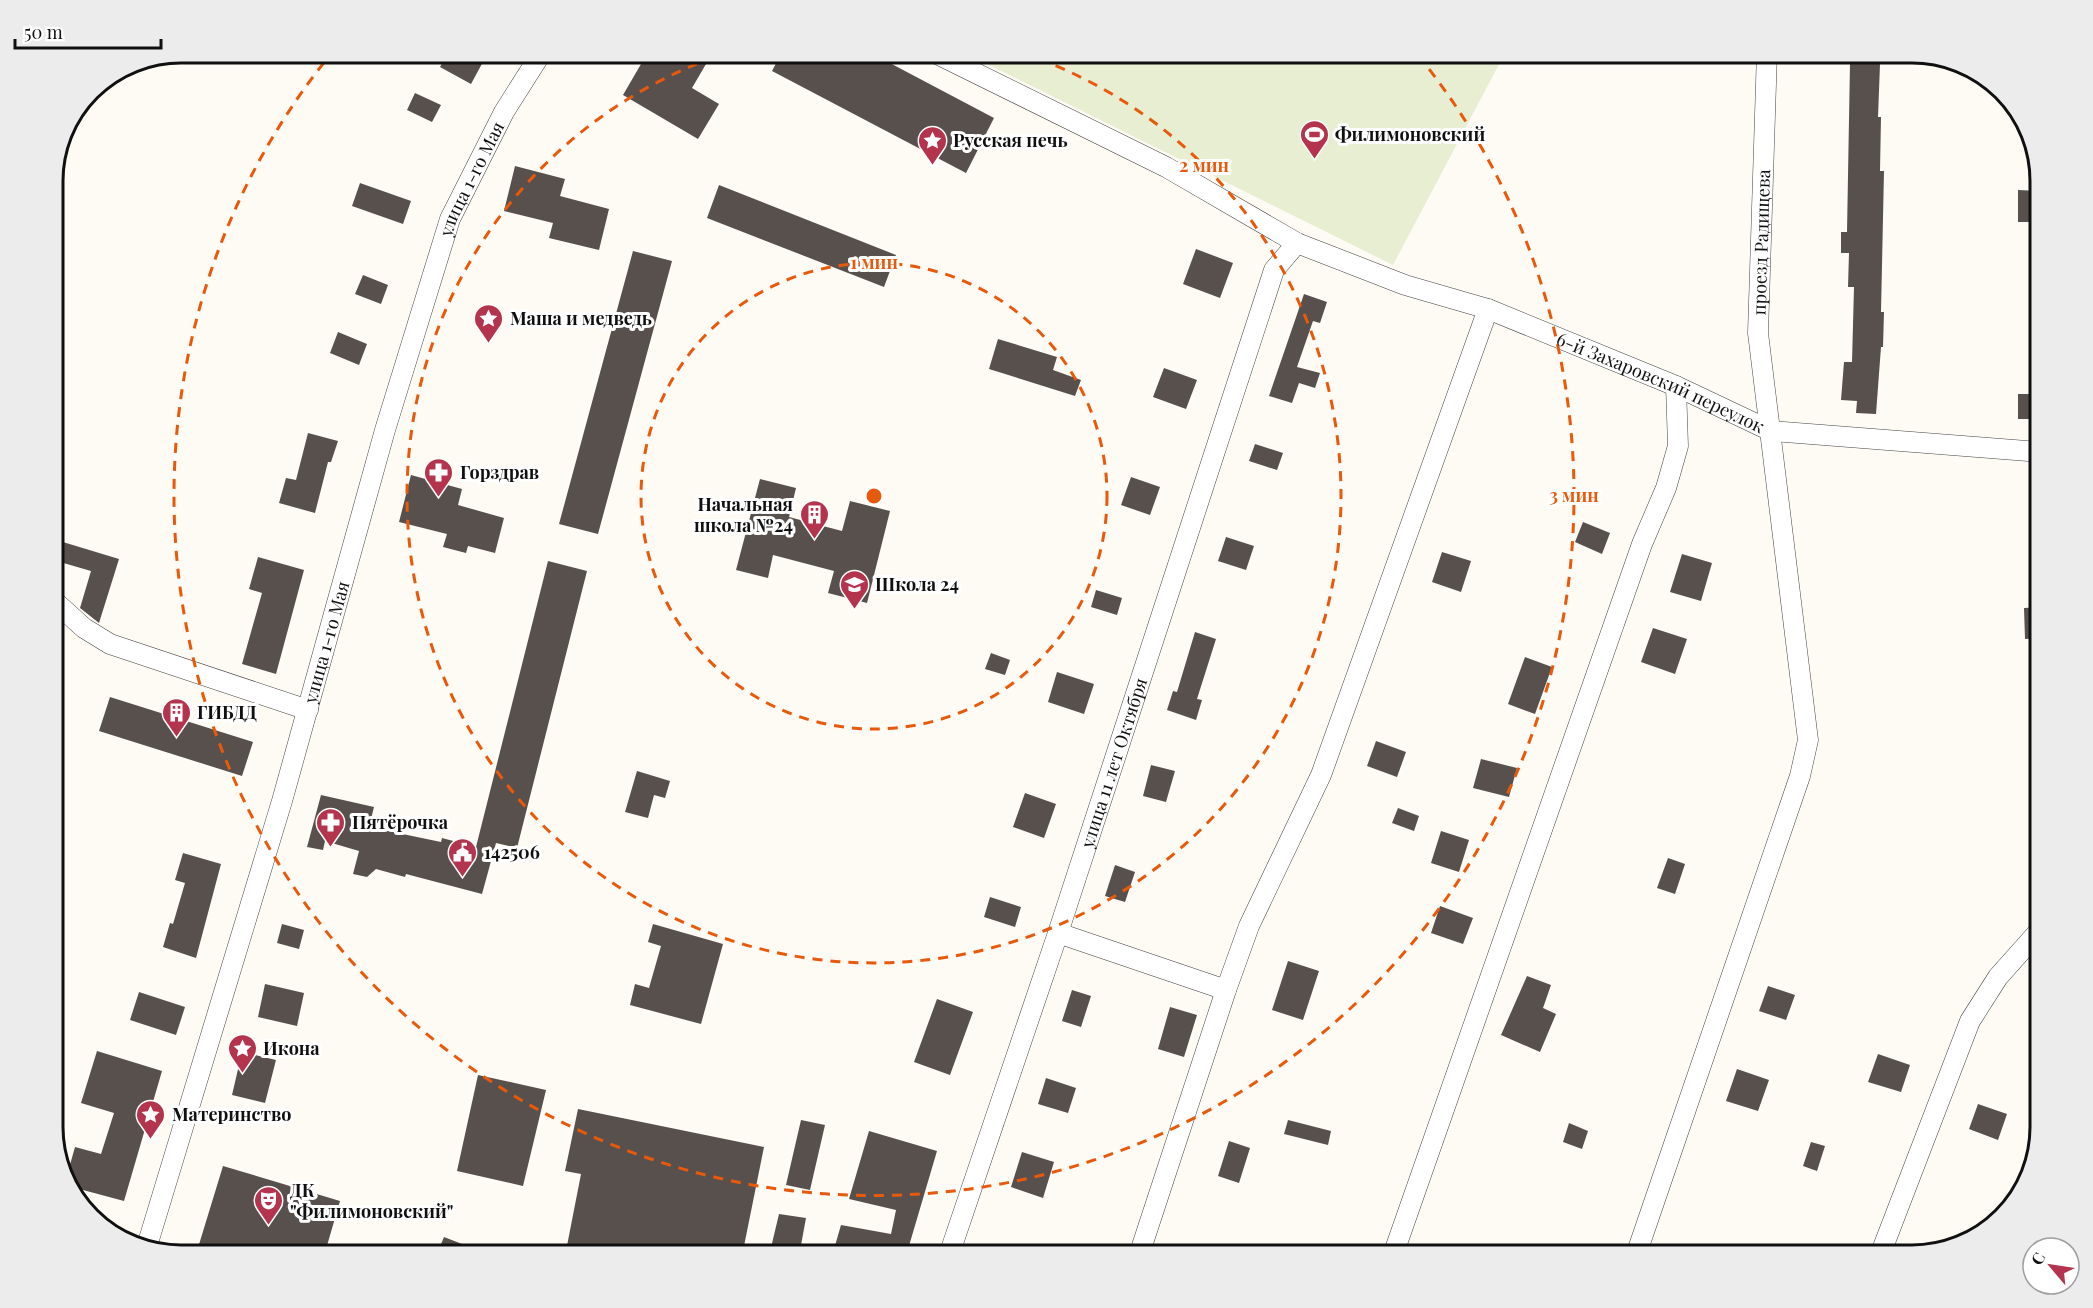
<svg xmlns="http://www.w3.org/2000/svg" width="2093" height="1308" font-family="'Playfair Display',serif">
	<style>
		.pitch { fill: #e8eed1 }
		.building { fill: #58504d }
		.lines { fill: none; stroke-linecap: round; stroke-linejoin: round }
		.minor-casing { stroke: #434343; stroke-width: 21 }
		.minor { stroke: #fff; stroke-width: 20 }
		.ring { fill: none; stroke: #e8590c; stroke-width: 3; stroke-dasharray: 10 8 }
		.labels { text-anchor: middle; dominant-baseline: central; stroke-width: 6; stroke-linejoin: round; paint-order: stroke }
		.poi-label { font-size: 18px; font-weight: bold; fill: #101010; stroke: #fff; text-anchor: start }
		.street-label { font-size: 18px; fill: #101010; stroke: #fff }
		.rim { fill: none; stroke: #101010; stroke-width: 3 }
		.centre { fill: #e8590c; stroke: #fff; stroke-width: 3 }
		.ring-label { font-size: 18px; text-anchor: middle; font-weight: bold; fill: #e8590c; stroke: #fff; stroke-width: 6; stroke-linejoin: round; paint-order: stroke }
	</style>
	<rect width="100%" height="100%" fill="#fefbf4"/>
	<!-- pitch -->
	<path class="pitch" d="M965 53H1505L1393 265Z"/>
	<!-- building -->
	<path class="building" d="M448 52H470L484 60 471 84 440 67Z
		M648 52H713L692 88 719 104 698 139 623 95Z
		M782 52H869L994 118 966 173 772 71Z
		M1850 63 1880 64 1878 117H1881L1880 171H1884L1881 312H1884L1883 347H1881L1876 414 1856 413 1857 401 1841 400 1844 362H1852L1854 287H1848L1849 253H1841V232H1847Z
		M415 93 441 105 432 122 407 110Z
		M515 166 565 179 560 196 609 209 599 250 549 238 553 223 504 211Z
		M360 183 411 201 403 224 352 206Z
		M719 185 896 255 884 287 707 218Z
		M2018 190 2040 191V222H2018Z
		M1196 249 1233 263 1220 298 1183 284Z
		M633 251 672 261 598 534 559 524Z
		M363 275 388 285 381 304 355 294Z
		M1304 294 1327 302 1320 323 1313 321 1297 367 1320 373 1315 388 1299 383 1292 403 1269 396Z
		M338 332 367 344 359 365 330 353Z
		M998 339 1057 357 1053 370 1081 380 1075 396 989 369Z
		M1164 368 1197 380 1186 409 1153 397Z
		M2018 394H2038V401H2040V419H2018Z
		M308 433 338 441 331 462H328L315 513 279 503 286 478 296 480Z
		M1255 444 1283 453 1277 470 1249 461Z
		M411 475 462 489 458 505 504 518 495 553 468 546 466 553 443 547 447 534 399 522Z
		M1131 477 1160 487 1150 515 1121 505Z
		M760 479 796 488 789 517 842 531 850 501 890 511 867 603 828 593 834 571 773 555 768 578 736 570Z
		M1583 522 1610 533 1602 554 1575 542Z
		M1226 537 1254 546 1246 570 1218 561Z
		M53 539 119 559 99 623 80 608 91 571 53 560Z
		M1442 552 1471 561 1461 592 1432 582Z
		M1682 554 1712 563 1701 601 1670 592Z
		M258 557 304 570 276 674 242 664 262 593 249 589Z
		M548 561 587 571 517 848 496 843 482 894 406 874 405 877 376 869 367 877 353 874 359 851 325 841 323 850 307 847 321 795 374 807 369 827 441 842 442 838 476 847Z
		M1096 590 1122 598 1117 615 1091 607Z
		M2040 607V638L2025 639 2024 608Z
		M1653 628 1687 639 1675 674 1641 662Z
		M1195 632 1216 639 1197 699 1202 700 1196 720 1167 710 1173 691 1177 692Z
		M991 653 1010 660 1005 675 985 669Z
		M1525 657 1552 667 1535 714 1508 704Z
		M1057 672 1094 684 1084 714 1048 702Z
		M110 697 253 742 242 776 99 731Z
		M1376 741 1406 752 1397 777 1367 766Z
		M1481 759 1517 768 1509 797 1473 788Z
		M1151 765 1175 771 1166 802 1143 796Z
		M637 771 670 781 665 798 654 795 648 818 625 812Z
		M1025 793 1056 804 1044 838 1013 827Z
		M1398 808 1419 816 1414 831 1392 823Z
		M1441 831 1469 840 1459 872 1431 863Z
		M183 853 221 864 196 958 163 947 170 923 173 924 185 883 175 880Z
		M1668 858 1685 864 1675 894 1657 888Z
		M1115 865 1135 872 1125 902 1105 896Z
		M990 897 1021 907 1015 927 984 917Z
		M1440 906 1473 918 1463 944 1431 933Z
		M282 924 304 930 299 949 277 943Z
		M653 924 723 944 701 1024 630 1005 635 984 649 988 661 946 648 942Z
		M1288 961 1319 971 1303 1020 1272 1010Z
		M1527 976 1551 985 1543 1008 1556 1014 1540 1052 1501 1035Z
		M265 984 304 993 297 1026 258 1017Z
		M1768 986 1795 995 1786 1020 1759 1011Z
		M1072 990 1091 996 1081 1027 1062 1021Z
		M139 992 185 1007 176 1035 130 1020Z
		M937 999 973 1012 950 1075 914 1062Z
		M1170 1007 1197 1015 1184 1057 1158 1049Z
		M97 1051 162 1071 124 1201 68 1186 66 1179 75 1147 101 1154 114 1113 81 1103Z
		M242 1052 276 1060 265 1103 232 1095Z
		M1878 1054 1910 1065 1901 1092 1868 1082Z
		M1737 1069 1769 1080 1758 1111 1726 1101Z
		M478 1075 546 1090 523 1186 457 1171Z
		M1046 1078 1076 1088 1068 1113 1038 1104Z
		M1978 1104 2007 1114 1998 1140 1969 1129Z
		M578 1109 764 1147 742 1256H565L581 1174 565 1171Z
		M801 1120 825 1125 810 1190 786 1185Z
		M1288 1120 1331 1131 1328 1145 1284 1134Z
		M1569 1123 1588 1131 1582 1149 1563 1142Z
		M869 1131 937 1151 906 1256H832L841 1225 891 1234 896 1210 849 1199Z
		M1229 1141 1250 1148 1239 1183 1218 1176Z
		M1811 1142 1825 1146 1817 1171 1803 1166Z
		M1022 1152 1054 1162 1043 1198 1011 1187Z
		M223 1166 340 1201 324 1256H212L197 1251Z
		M779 1214 806 1218 799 1256H769Z
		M444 1237 488 1254V1256H436Z"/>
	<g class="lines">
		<defs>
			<g id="minor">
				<path id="s1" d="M933 52 1166 167 1297 243 1405 285 1488 309 1676 386 1771 431 2040 452"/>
				<path d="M53 600 84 628 110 644 308 710"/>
				<path d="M1058 933 1226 990"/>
				<path id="s2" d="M147 1246 282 801 385 430 450 219 504 112 542 52"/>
				<path id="s3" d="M949 1255 1058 933 1274 270 1297 243"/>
				<path d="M1139 1255 1226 990 1249 926 1321 775 1488 309"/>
				<path d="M1393 1255 1642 544 1666 488 1678 446 1676 386"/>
				<path id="s4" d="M1636 1255 1800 776 1808 740 1758 333 1767 52"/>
				<path d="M1880 1255 1970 1021 1998 977 2040 930"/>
			</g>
		</defs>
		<!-- minor casing -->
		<use href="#minor" class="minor-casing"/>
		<!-- minor -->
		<use href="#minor" class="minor"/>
	</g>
	<!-- distance rings -->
	<g class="ring">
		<circle cx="874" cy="496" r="233"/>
		<path d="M1022 53A467 467 0 1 1 726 53"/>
		<path d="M1418 55A700 700 0 1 1 330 55"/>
	</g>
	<!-- icons -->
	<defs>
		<symbol id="stadium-pin" viewBox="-11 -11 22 30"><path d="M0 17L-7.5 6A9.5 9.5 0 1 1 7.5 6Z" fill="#b4344d" stroke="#fff"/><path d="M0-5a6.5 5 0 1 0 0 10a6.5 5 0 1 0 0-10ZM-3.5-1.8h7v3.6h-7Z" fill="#fff"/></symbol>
		<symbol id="sight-pin" viewBox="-11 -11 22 30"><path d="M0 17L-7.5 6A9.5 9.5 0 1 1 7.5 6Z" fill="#b4344d" stroke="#fff"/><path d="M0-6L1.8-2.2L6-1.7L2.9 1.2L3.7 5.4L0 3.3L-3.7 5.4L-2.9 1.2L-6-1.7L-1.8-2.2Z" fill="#fff"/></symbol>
		<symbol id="pharmacy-pin" viewBox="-11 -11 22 30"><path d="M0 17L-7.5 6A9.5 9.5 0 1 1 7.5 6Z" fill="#b4344d" stroke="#fff"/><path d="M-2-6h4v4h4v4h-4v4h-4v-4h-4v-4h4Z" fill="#fff"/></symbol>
		<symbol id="building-pin" viewBox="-11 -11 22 30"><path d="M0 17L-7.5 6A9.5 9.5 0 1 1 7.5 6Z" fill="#b4344d" stroke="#fff"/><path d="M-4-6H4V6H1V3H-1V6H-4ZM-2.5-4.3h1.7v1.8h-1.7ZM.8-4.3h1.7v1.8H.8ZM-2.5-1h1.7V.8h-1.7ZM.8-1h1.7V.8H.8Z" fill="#fff"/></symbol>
		<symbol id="school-pin" viewBox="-11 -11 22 30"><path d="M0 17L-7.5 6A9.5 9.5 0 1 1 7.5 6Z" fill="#b4344d" stroke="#fff"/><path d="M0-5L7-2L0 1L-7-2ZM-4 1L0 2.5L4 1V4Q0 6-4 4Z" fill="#fff"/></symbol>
		<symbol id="civic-pin" viewBox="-11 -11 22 30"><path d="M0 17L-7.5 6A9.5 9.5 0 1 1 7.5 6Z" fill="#b4344d" stroke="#fff"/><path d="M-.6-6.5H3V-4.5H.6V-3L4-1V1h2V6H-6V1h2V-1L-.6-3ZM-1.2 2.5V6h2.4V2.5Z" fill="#fff"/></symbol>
		<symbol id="theatre-pin" viewBox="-11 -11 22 30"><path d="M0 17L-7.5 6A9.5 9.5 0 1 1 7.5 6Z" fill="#b4344d" stroke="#fff"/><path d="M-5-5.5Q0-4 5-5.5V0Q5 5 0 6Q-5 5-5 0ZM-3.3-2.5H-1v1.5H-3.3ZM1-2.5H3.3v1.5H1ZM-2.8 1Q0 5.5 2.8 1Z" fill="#fff"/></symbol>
	</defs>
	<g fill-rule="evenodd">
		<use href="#stadium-pin" x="1298" y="118" width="33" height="45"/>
		<use href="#sight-pin" x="916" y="124" width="33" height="45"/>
		<use href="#sight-pin" x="472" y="302" width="33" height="45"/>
		<use href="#pharmacy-pin" x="422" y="456" width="33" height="45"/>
		<use href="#building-pin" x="798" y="498" width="33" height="45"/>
		<use href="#school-pin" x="838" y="568" width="33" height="45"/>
		<use href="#building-pin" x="160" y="696" width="33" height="45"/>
		<use href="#pharmacy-pin" x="314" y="806" width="33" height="45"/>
		<use href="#civic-pin" x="446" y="836" width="33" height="45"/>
		<use href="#sight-pin" x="226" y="1032" width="33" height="45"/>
		<use href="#sight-pin" x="134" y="1098" width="33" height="45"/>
		<use href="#theatre-pin" x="252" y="1184" width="33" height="45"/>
	</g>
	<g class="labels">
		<!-- poi labels -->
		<g class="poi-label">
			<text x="1335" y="134">Филимоновский</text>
			<text x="953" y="140">Русская печь</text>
			<text x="510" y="318">Маша и медведь</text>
			<text x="460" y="472">Горздрав</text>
			<text x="793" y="504" text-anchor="end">Начальная<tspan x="793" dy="21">школа №24</tspan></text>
			<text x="875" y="584">Школа 24</text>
			<text x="197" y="712">ГИБДД</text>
			<text x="352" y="822">Пятёрочка</text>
			<text x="484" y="852">142506</text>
			<text x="263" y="1048">Икона</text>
			<text x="172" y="1114">Материнство</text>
			<text x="290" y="1190">ДК<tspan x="290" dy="21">"Филимоновский"</tspan></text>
		</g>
		<!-- street labels -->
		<g class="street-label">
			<text stroke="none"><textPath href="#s2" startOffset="1116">улица 1-го Мая</textPath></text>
			<text stroke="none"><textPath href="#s4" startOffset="1044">проезд Радищева</textPath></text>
			<text stroke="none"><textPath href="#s1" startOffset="801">6-й Захаровский переулок</textPath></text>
			<text stroke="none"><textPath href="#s2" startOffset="630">улица 1-го Мая</textPath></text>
			<text stroke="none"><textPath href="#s3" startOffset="519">улица 11 лет Октября</textPath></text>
		</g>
	</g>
	<!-- crop -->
	<path d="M0 0H2093V1308H0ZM181 63H1912A118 118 0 0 1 2030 181V1127A118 118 0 0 1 1912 1245H181A118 118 0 0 1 63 1127V181A118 118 0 0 1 181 63Z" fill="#ececec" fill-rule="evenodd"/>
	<path class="rim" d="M181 63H1912A118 118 0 0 1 2030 181V1127A118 118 0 0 1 1912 1245H181A118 118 0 0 1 63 1127V181A118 118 0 0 1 181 63Z"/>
	<circle cx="874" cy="496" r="9" class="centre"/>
	<g class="ring-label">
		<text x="1204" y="172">2 мин</text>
		<text x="874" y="269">1 мин</text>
		<text x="1574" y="502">3 мин</text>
	</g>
	<!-- north arrow -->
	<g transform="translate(2051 1266) rotate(299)"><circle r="28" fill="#ffffff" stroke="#9f9f9f" stroke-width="1.5"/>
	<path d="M0-4.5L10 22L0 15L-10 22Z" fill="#b4344d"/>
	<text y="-9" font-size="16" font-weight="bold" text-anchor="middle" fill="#101010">С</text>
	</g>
	<!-- scale -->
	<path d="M15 39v9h146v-9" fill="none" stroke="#101010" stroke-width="3"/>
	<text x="24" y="39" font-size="18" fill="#101010" stroke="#ffffff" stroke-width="4.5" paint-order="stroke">50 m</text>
</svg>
